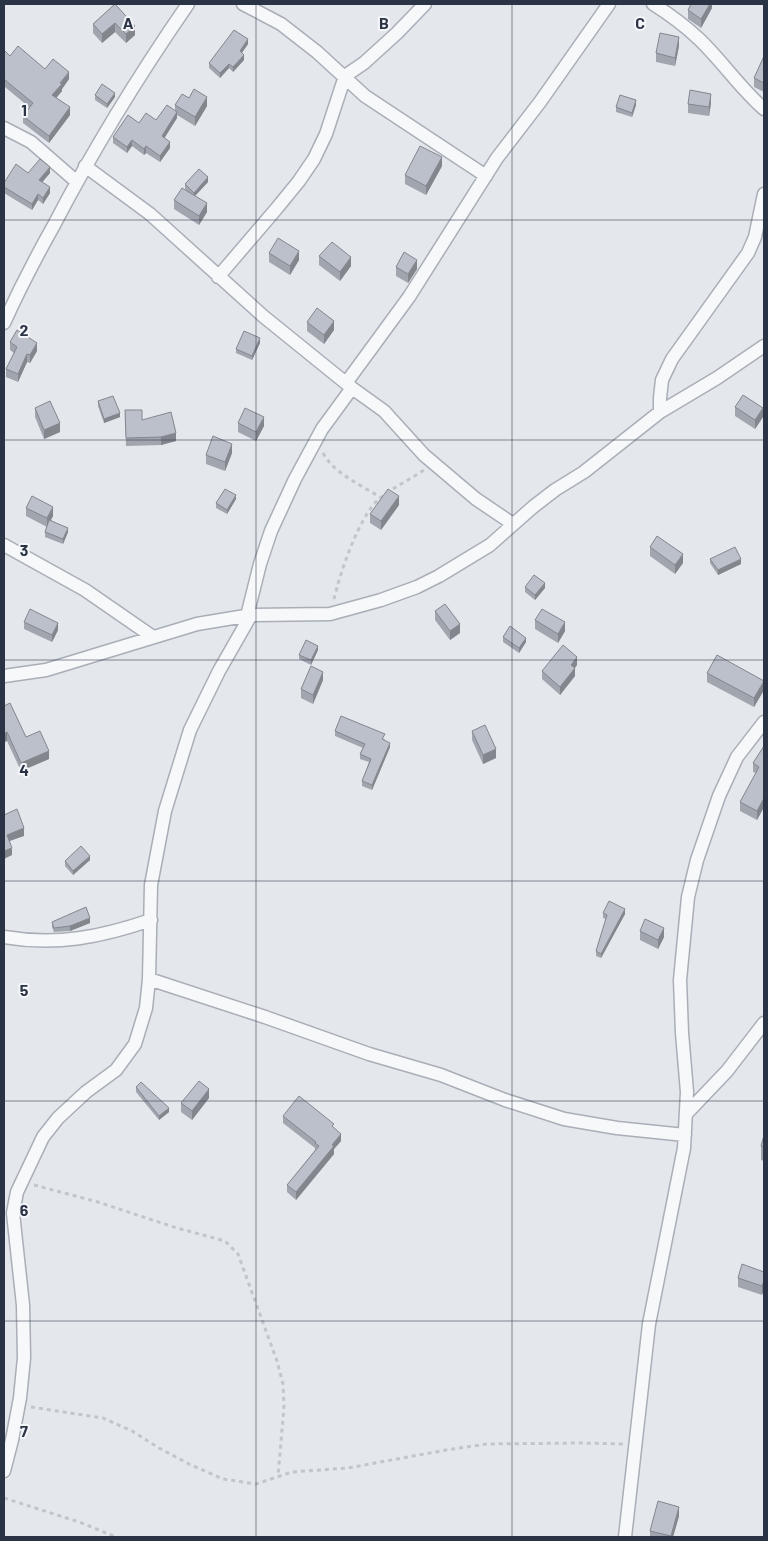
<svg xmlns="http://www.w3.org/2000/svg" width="768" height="1541" font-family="Barlow,sans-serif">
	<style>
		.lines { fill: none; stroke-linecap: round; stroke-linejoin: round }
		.street-casing { stroke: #a9aeb7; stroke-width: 15 }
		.path { stroke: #c2c5cb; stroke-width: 3; stroke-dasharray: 4 4; stroke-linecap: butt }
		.street { stroke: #f7f8fa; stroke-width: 12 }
		.wall { fill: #a1a5ae }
		.shaded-wall { fill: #83868d }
		.building { fill: #bbc0ca; stroke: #83868d }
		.grid { fill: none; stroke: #2b3445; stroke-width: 1; stroke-opacity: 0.55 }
		.grid-label { font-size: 16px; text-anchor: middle; font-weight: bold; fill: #2b3445; stroke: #f4f6f9; stroke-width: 4; stroke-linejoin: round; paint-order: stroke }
	</style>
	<rect width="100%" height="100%" fill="#e4e7ec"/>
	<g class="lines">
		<defs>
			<path id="street" d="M243 4 281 24 317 52 365 96 486 176
				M653 4C669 14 685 26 699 39 722 61 740 88 764 109
				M4 128 31 142 77 182
				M85 166 150 214 263 316 352 388 384 411 424 455 476 499 513 524
				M218 277 277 208 299 181 314 159 326 134 345 76 364 63 397 33 425 4
				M4 323C19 290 36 257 54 225 94 148 139 75 188 4
				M346 383 409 297 497 158 540 102 609 4
				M660 412V398L662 380 672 359 748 253 755 237 764 194
				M4 545 85 590 153 637
				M247 616 260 564 271 531 295 479 322 429 352 388
				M4 676 46 670 197 624 251 615 330 614 381 600 417 587 439 576 490 545 533 507 555 490 584 472 660 412 717 378 764 346
				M4 937C57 946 101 937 151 920
				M149 979 265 1017 369 1054 441 1075 505 1100 564 1119 617 1128 685 1135
				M686 1114 727 1071 764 1023
				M4 1471 12 1440 20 1398 24 1358 23 1305 13 1213 17 1192 43 1137 58 1118 86 1092 116 1070 135 1044 146 1008 149 979 151 885 165 811 190 730 219 671 251 615
				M625 1537 649 1324 684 1148 687 1092 682 1033 680 980 688 897 697 860 719 796 737 757 764 722"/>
		</defs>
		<!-- street casing -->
		<use href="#street" class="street-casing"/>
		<!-- path -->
		<path class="path" d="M323 453C334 474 362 485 381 498
			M334 599C340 573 359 517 378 500 392 488 409 480 424 470
			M34 1185 98 1202 177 1228 225 1241 238 1254 277 1361 283 1384 284 1407 278 1476
			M31 1407 103 1418 132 1431 159 1448 189 1464 223 1479 256 1484 292 1472 348 1468 446 1450 487 1444 580 1443 624 1444
			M4 1498 79 1522 116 1537"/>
		<!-- street -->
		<use href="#street" class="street"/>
	</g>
	<!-- wall -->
	<path class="wall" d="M115 4 135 35 126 43 115 32 102 43 93 33V24Z
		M712 4V8L701 28 688 19V10Z
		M248 44 242 53 244 60 233 72 229 68 220 78 209 68V63Z
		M679 46 675 66 656 62V53Z
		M4 52 10 56 69 79 62 89V91L56 98 70 115 49 143 23 123V116L29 107 5 87Z
		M764 56V92L754 87V78Z
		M95 95 115 97 107 108 95 100Z
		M189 98 207 106 195 126 177 115V118L164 138 170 148 160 162 146 153 144 155 132 146 127 153 113 143V137L139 123 156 120 175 111V105Z
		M711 103 709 116 688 113V104Z
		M636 105 632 117 616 112V107Z
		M442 166 426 195 405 184V175Z
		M28 173H50L42 182 50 193 43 204 38 200 32 210 4 193V183Z
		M208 182 195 196 207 212 199 225 174 209V200L187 191 185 189V184Z
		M269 253 299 260 290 275 269 262Z
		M319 256 351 266 340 281 319 265Z
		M396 267 417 269 408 283 396 276Z
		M307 322 334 330 324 344 307 331Z
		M10 342 37 351 30 363 27 362 18 382 6 377V369L14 353 10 350Z
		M260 343 252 360 236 353V349Z
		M98 401 120 417 104 423 98 406Z
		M735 407 763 417 755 429 735 416Z
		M35 408 60 432 44 439 35 417Z
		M125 410 142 420 176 441 161 445 126 446Z
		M238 423 264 426 256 441 238 432Z
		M232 453 225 471 206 464V455Z
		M236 499 227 514 216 508V503Z
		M399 505 381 530 370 523V514Z
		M26 508 53 516 51 520 68 532 63 544 45 537V532L47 527 26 516Z
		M650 547 683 563 675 574 650 556Z
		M710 559 741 564 718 575 710 563Z
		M525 587 545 588 535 600 525 592Z
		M435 611 460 633 450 640 435 620Z
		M535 620 565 631 558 643 535 629Z
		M24 622 58 630 52 642 24 629Z
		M503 637 526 642 519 653 503 642Z
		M318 650 311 665 299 659V655Z
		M577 665 575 668V676L560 695 542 679V671Z
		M707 673 764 690 754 707 707 682Z
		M323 680 313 704 301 698V689Z
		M4 706 26 737 49 759 21 771 7 741 4 742Z
		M335 731 385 739 384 740 390 747 372 790 362 786V781L369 762 360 759V754L363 748 335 736Z
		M472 731 496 758 483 764 472 740Z
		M764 746V807L757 820 740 811V802L756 773 753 772V763Z
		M90 860 73 875 65 866V861Z
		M603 913 625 914 601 958 596 956V951L606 919 603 918Z
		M52 922 90 923 70 931 54 932 52 927Z
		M640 931 664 937 658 949 640 940Z
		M136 1087 169 1112 159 1120 136 1092Z
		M209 1098 192 1120 181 1112V1103Z
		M283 1116 334 1128 341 1141 334 1149V1154L296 1200 287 1192V1185L315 1150V1148L283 1123Z
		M764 1135V1161L761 1160V1146Z
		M764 1272 762 1295 738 1287V1278Z
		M679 1516 673 1537H650V1531Z"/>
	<!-- shaded-wall -->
	<path class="shaded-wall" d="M710 4H712V8L701 28V19Z
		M115 23V32L102 43V34Z
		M135 26V35L126 43V34Z
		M679 37V46L675 66V58Z
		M248 39V44L240 55V51Z
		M244 55V60L233 72V67Z
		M229 64V68L220 78V73Z
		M69 72V79L62 89V91L52 103V95Z
		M5 80V87L4 89V81Z
		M115 93V97L107 108V104Z
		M711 94V103L709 116V107Z
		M207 97V106L195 126V117Z
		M636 100V105L632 117V113Z
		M70 107V115L49 143V136Z
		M177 112V118L162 142V136Z
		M132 140V146L127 153V147Z
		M170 142V148L160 162V156Z
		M146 146V153L144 155V149Z
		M442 157V166L426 195V186Z
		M50 167V173L39 186V180Z
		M208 177V182L194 197V193Z
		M50 187V193L43 204V198Z
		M38 194V200L32 210V204Z
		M207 203V212L199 225V216Z
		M299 251V260L290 275V266Z
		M351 257V266L340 281V272Z
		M417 260V269L408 283V274Z
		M334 321V330L324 344V335Z
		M260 338V343L252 360V356Z
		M37 343V351L30 363V355Z
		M27 354V362L18 382V374Z
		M763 408V417L755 429V420Z
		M120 413V417L104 423V419Z
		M264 417V426L256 441V432Z
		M60 423V432L44 439V430Z
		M176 433V441L161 445V437Z
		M232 444V453L225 471V462Z
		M236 495V499L227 514V510Z
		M399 496V505L381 530V521Z
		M53 507V516L47 527V518Z
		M68 528V532L63 544V539Z
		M683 554V563L675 574V565Z
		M741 559V564L718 575V570Z
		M545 583V588L535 600V595Z
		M565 622V631L558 643V634Z
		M58 623V630L52 642V635Z
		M460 624V633L450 640V631Z
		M526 638V642L519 653V648Z
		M318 646V650L311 665V660Z
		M577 657V665L571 673V665Z
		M575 668V676L560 695V687Z
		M323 672V680L313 704V695Z
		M764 681V690L754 707V698Z
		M7 732V741L4 742V734Z
		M390 743V747L372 790V785Z
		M496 749V758L483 764V755Z
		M49 751V759L21 771V763Z
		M764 798V807L757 820V811Z
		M24 828V836L7 842V835Z
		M12 848V855L4 859V851Z
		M90 856V860L73 875V871Z
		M625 909V914L601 958V954Z
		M90 918V923L70 931V926Z
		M664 928V937L658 949V940Z
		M209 1089V1098L192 1120V1111Z
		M169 1108V1112L159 1120V1116Z
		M341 1134V1141L334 1149V1154L296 1200V1192L332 1145Z
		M764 1281V1290L762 1295V1286Z
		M679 1507V1516L673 1537H671Z"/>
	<!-- building -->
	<path class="building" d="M115 4 135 26 126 34 115 23 102 34 93 24Z
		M691 4H710L701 19 688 10Z
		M234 30 248 39 240 51 244 55 233 67 229 64 220 73 209 63Z
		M660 33 679 37 675 58 656 53Z
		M18 46 45 69 53 59 69 72 60 83 62 84 52 95 70 107 49 136 23 116 33 103 5 80 4 81V52L5 51 10 56Z
		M764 56V83L754 78Z
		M102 84 115 93 107 104 95 95Z
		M194 89 207 97 195 117 175 105 182 94 189 98Z
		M690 90 711 94 709 107 688 104Z
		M620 95 636 100 632 113 616 107Z
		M167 105 177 112 162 136 170 142 160 156 146 146 144 149 132 140 127 147 113 137 128 115 139 123 146 113 156 120Z
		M420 146 442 157 426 186 405 175Z
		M40 159 50 167 39 180 50 187 43 198 38 194 32 204 4 187V183L16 164 28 173Z
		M199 169 208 177 194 193 185 184Z
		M182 188 207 203 199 216 174 200Z
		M278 238 299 251 290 266 269 253Z
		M332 242 351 257 340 272 319 256Z
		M404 252 417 260 408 274 396 267Z
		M317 308 334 321 324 335 307 322Z
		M17 330 37 343 30 355 27 354 18 374 6 369 17 347 10 342Z
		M244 331 260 338 252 356 236 349Z
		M743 395 763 408 755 420 735 407Z
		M113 396 120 413 104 419 98 401Z
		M50 401 60 423 44 430 35 408Z
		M245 408 264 417 256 432 238 423Z
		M125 410H142V420L171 412 176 433 161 437 126 438Z
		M213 436 232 444 225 462 206 455Z
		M225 489 236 495 227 510 216 503Z
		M388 489 399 496 381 521 370 514Z
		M32 496 53 507 47 518 26 508Z
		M49 520 68 528 63 539 45 532Z
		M657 536 683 554 675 565 650 547Z
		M735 547 741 559 718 570 710 559Z
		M534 575 545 583 535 595 525 587Z
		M445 604 460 624 450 631 435 611Z
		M30 609 58 623 52 635 24 622Z
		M542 609 565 622 558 634 535 620Z
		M510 626 526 638 519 648 503 637Z
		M306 640 318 646 311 660 299 655Z
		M563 645 577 657 571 665 575 668 560 687 542 671Z
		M717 655 764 681 754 698 707 673Z
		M311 666 323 672 313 695 301 689Z
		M10 703 26 737 40 731 49 751 21 763 7 732 4 734V706Z
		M341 716 385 734 382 739 390 743 372 785 362 781 371 759 360 754 365 744 335 731Z
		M485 725 496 749 483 755 472 731Z
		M764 746V798L757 811 740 802 759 767 753 763Z
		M17 809 24 828 7 835 12 848 4 851V815Z
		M81 846 90 856 73 871 65 861Z
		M609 901 625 909 601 954 596 951 607 915 603 913Z
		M86 907 90 918 70 926 54 928 52 922Z
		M645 919 664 928 658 940 640 931Z
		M199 1081 209 1089 192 1111 181 1103Z
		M141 1082 169 1108 159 1116 136 1087Z
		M299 1096 334 1124 332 1126 341 1134 332 1145 334 1146 296 1192 287 1185 319 1146 315 1143 316 1142 283 1116Z
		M764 1135V1147L761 1146Z
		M742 1264 764 1272V1281L762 1286 738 1278Z
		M658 1501 679 1507 671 1536 650 1531Z"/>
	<!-- grid -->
	<path class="grid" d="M256 4V1537M512 4V1537M4 220H764M4 440H764M4 660H764M4 881H764M4 1101H764M4 1321H764"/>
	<g class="grid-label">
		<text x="128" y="29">A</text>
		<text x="384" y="29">B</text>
		<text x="640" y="29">C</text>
		<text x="24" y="116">1</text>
		<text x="24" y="336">2</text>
		<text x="24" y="556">3</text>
		<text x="24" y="776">4</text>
		<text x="24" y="996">5</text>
		<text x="24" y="1216">6</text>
		<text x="24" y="1437">7</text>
	</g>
	<!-- border -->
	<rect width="768" height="1541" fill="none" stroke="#2b3445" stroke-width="10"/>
</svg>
